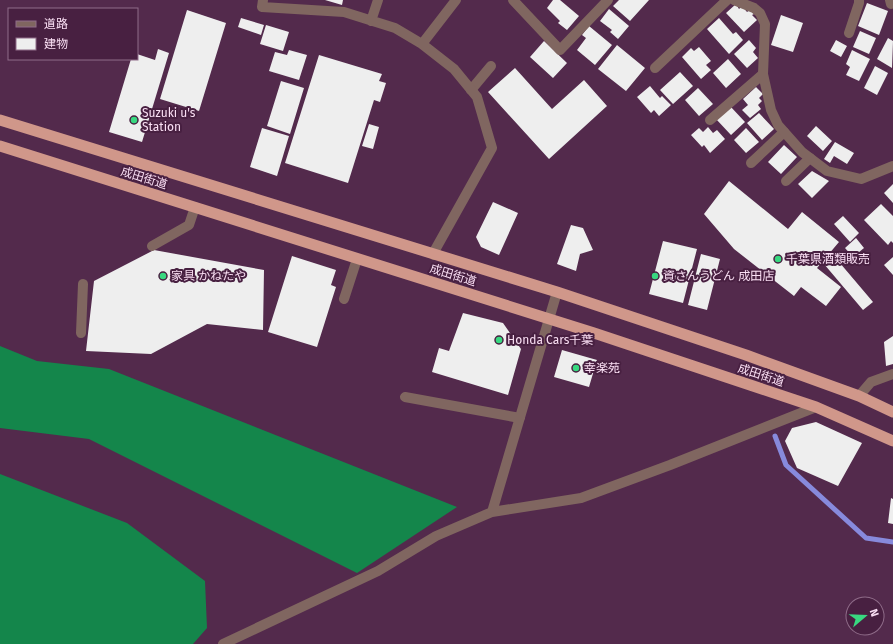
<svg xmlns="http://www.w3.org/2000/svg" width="893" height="644" font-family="'Fira Sans','Noto Sans JP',sans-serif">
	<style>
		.forest { fill: #14864b }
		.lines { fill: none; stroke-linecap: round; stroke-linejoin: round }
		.stream { stroke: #878adc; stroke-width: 5 }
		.building { fill: #eee }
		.service { stroke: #806660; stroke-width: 10 }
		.minor { stroke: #806660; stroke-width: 10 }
		.trunk { stroke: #d0978a; stroke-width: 11 }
		.poi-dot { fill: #38d880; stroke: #482041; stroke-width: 1.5 }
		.labels { text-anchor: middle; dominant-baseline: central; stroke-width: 4; stroke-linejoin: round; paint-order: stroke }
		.poi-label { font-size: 12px; fill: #fadff4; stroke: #482041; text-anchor: start }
		.street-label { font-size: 12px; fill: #fadff4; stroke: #482041 }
	</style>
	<rect width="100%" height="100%" fill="#532a4c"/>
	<!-- forest -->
	<path class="forest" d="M0 346 37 361 109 369 457 507 357 573 89 439 0 428Z
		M0 474 127 523 205 581 207 628 193 644H0Z"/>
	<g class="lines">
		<!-- stream -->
		<path class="stream" d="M775 436 786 465 866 538 893 542"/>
	</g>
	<!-- building -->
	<path class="building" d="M325 0H343L342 5Z
		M553 0H560L579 16 567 30 558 23 560 21 547 8Z
		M619 0H649L630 21 613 6Z
		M867 3 888 11 879 35 858 26Z
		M736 4 739 9 742 6 747 12 750 10 754 14 752 15 757 20 744 32 726 13Z
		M609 9 629 26 618 39 610 32 612 30 600 21Z
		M187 10 226 23 199 111 160 99Z
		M781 15 803 23 793 52 771 45Z
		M241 18 264 25 261 35 238 27Z
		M719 18 733 34 736 32 743 40 729 54 707 29Z
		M266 25 289 32 283 51 260 44Z
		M589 26 612 45 595 65 577 50 586 38 582 35Z
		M860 31 876 38 869 54 853 47Z
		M888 38 893 41 892 68 877 59Z
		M749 40 756 48 753 52 758 58 747 68 734 54Z
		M836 40 847 46 841 57 830 51Z
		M544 41 567 63 553 78 530 57Z
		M617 45 645 68 626 91 598 69Z
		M699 47 711 61 706 65 711 70 701 79 682 57 691 48 694 51Z
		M158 49 169 53 142 142 109 132 131 59H137V54L155 60Z
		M289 50 307 55 299 80 269 71 275 52 287 55Z
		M852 50 870 59 859 81 846 75 850 67 846 64Z
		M319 55 382 74 379 81 386 83 380 102 374 100 348 183 285 163Z
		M728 59 741 74 726 88 713 73Z
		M875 66 888 73 877 95 864 88Z
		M515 68 552 109 584 80 607 106 549 159 488 92Z
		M680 72 693 86 673 104 660 90Z
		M281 81 304 88 290 134 267 126Z
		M650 86 660 98 662 96 671 105 659 116 654 110 651 113 637 97Z
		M756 87 763 94 759 98 762 101 758 105 761 109 750 118 742 110 748 105 743 99Z
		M698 88 713 104 699 116 685 100Z
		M730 106 745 122 731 135 716 119Z
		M759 113 774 129 762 140 747 123Z
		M369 124 379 127 373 149 362 146Z
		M816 126 832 141 823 151 807 136Z
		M708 127 713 133 717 130 725 139 710 153 704 145 702 147 691 135 699 128 703 132Z
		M262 128 289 136 277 176 250 167Z
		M746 128 759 142 746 153 734 140Z
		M835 142 854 153 847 164 834 156 830 163 824 159Z
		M784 145 797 157 781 174 768 162Z
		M812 171 829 181 812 198 798 184Z
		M729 181 788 229 802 212 839 242 817 268 841 287 826 306 801 287 794 296 734 249 704 214Z
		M893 184V203L884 193Z
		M493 202 518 213 499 255 481 247 476 237Z
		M881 204 893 216V243L891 241 888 245 864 220Z
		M843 216 859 233 850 242 834 224Z
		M571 225 583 228 593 250 580 254 576 271 557 264Z
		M856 238 864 248 853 257 845 248Z
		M663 241 697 249 683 303 649 294Z
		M154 250 264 270 263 330 207 324 151 354 86 351 94 281Z
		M701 254 720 259 707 310 688 305Z
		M292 256 336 270 331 285 336 287 317 347 268 332Z
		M834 256 873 302 863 310 824 264Z
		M893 257V275L884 265Z
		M463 313 503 323 521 349 508 395 432 372 439 348 449 351Z
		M893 336V364L886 366 884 342Z
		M562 350 597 360 589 387 554 377Z
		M816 422 862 443 838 486 797 468 785 441 792 428Z
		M891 498 893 499V524L888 523Z"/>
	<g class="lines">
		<!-- service -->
		<path class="service" d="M890 0 891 4
			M655 68 727 0
			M471 90 491 66
			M710 120 763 74
			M751 163 784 132
			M786 181 810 158
			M152 246 189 225 195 207
			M344 299 357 259
			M81 333 83 284"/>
		<!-- minor -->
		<path class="minor" d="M263 0 262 7 344 12 395 28 422 44 454 69 477 97 492 148 435 250 434 255
			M513 0 560 50 608 0
			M734 0 754 8 760 13 765 24 763 74 771 110 778 125 802 152 827 171 861 179 893 166
			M371 21 378 0
			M849 33 859 3V0
			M422 44 456 0
			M557 292 492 512 581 498 670 465 816 407
			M859 396 871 382 893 374
			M405 397 520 418
			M223 644 378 571 436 536 492 512"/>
		<!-- trunk -->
		<path class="trunk" d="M0 120 557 292 746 355 859 396 893 412
			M0 146 594 333 816 407 893 441"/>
	</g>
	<!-- markers -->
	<g class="poi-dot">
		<circle cx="134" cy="120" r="4"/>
		<circle cx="778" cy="259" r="4"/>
		<circle cx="163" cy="276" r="4"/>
		<circle cx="655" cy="276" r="4"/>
		<circle cx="499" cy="340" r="4"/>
		<circle cx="576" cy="368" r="4"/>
	</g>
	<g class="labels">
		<!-- poi labels -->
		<g class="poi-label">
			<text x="142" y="113">Suzuki u's<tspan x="142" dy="14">Station</tspan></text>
			<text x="786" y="259">千葉県酒類販売</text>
			<text x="171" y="276">家具 かねたや</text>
			<text x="663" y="276">資さんうどん 成田店</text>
			<text x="507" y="340">Honda Cars千葉</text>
			<text x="584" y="368">幸楽苑</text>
		</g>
		<!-- street labels -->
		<g class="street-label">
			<text transform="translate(144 178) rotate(17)">成田街道</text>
			<text transform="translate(453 275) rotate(17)">成田街道</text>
			<text transform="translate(761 375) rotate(18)">成田街道</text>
		</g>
	</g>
	<!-- legend -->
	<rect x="8" y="8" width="130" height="52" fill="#482041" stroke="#8f6c89"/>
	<rect x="16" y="21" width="20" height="6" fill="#806660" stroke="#8f6c89"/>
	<text x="44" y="28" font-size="12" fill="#fadff4">道路</text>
	<rect x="16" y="38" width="20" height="12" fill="#eeeeee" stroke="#8f6c89"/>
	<text x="44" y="48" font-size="12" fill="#fadff4">建物</text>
	<!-- north arrow -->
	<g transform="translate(865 616) rotate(71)"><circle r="19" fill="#482041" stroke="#8f6c89"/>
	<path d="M0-3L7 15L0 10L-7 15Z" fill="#38d880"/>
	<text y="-6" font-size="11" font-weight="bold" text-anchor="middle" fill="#fadff4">N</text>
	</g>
</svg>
